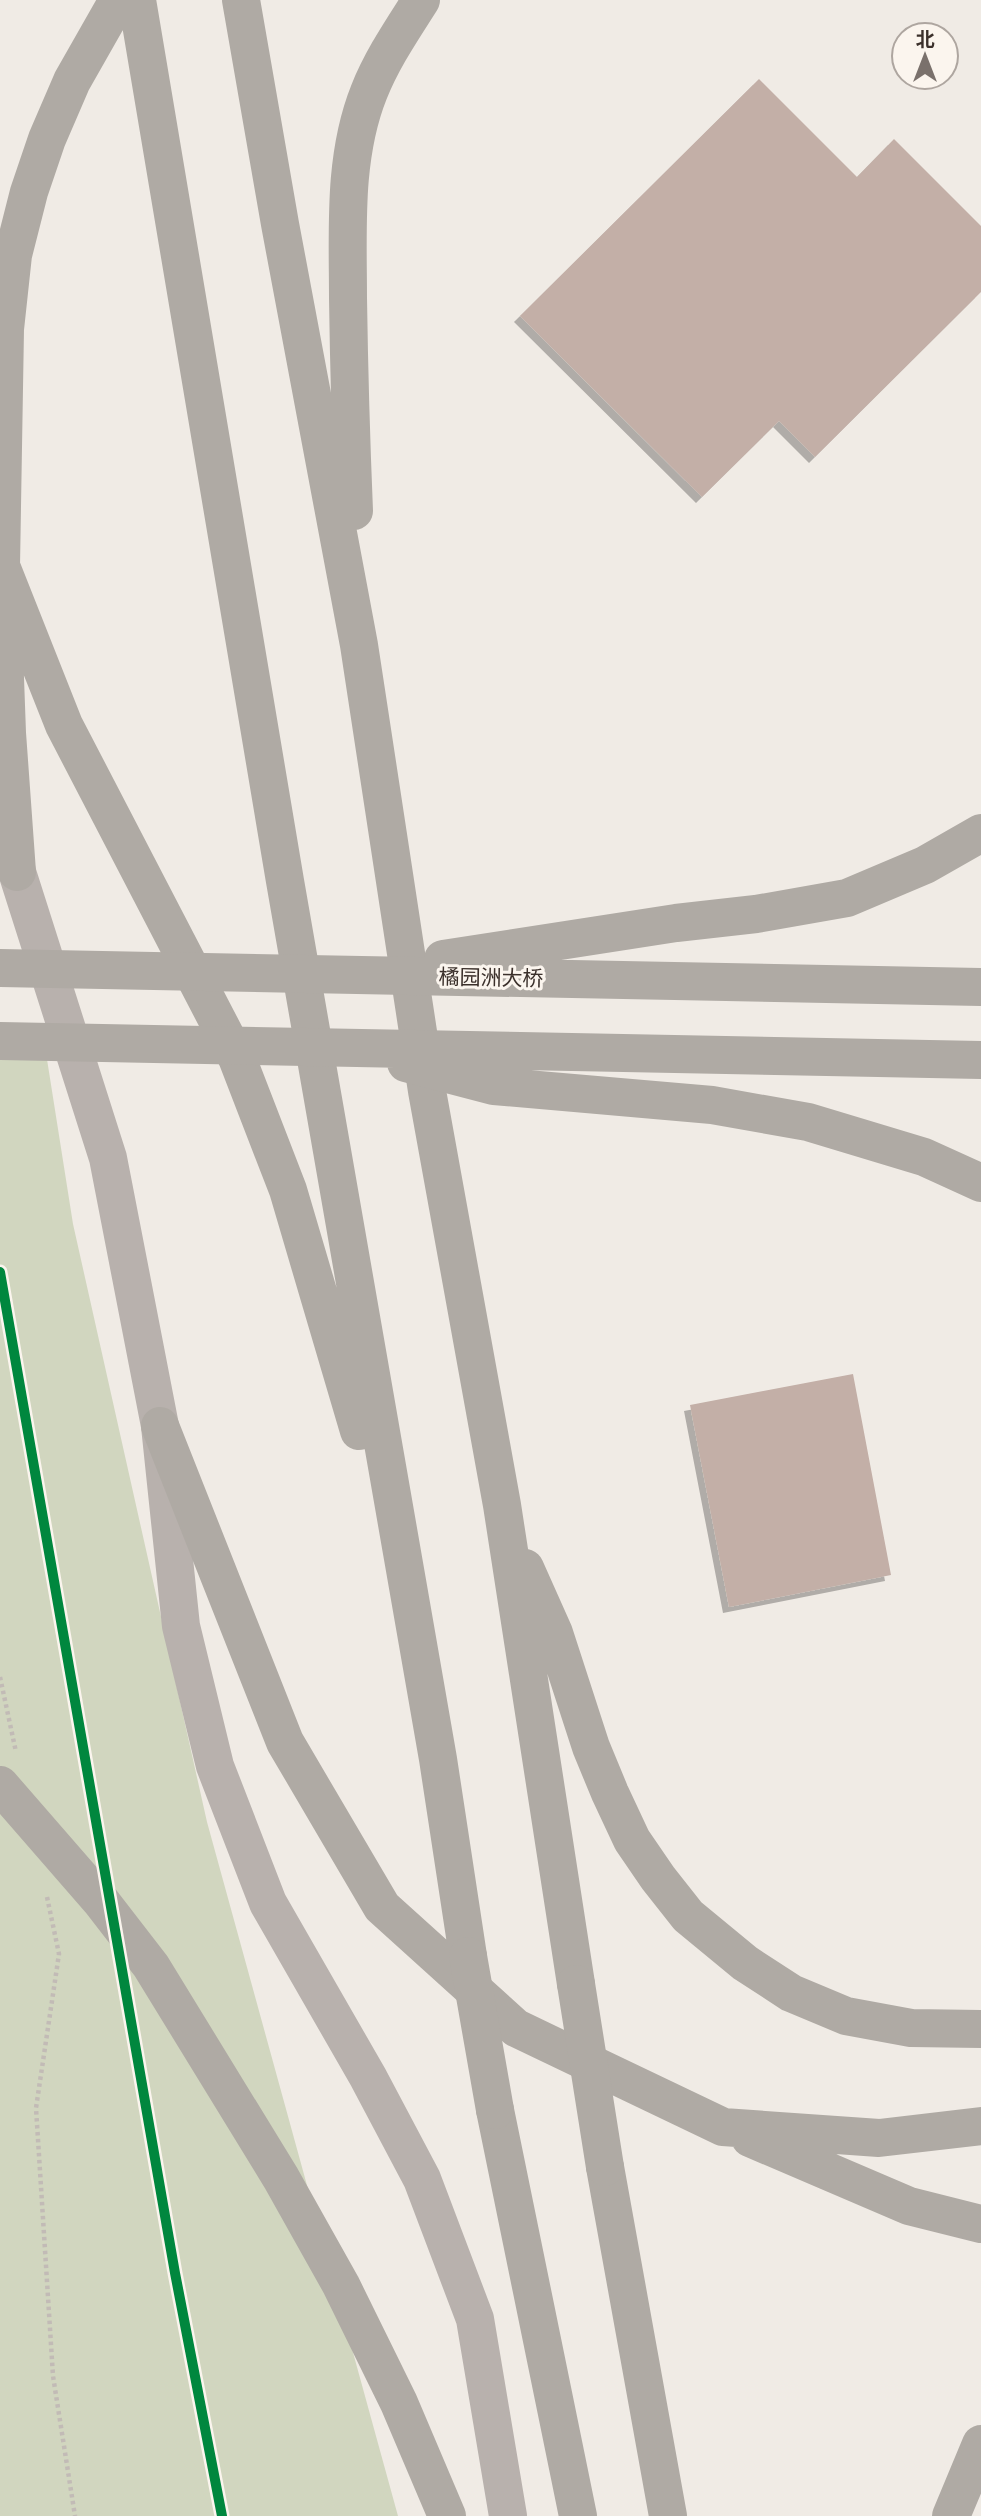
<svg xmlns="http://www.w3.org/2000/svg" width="981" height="2516" font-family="Jost,'Noto Sans SC',sans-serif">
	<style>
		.green { fill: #d1d6bf }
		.building { fill: #c3afa7; filter: url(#shadow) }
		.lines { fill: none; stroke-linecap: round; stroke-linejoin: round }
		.path { stroke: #c2bbb6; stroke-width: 4.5; stroke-dasharray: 3.5 3.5; stroke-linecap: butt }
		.major { stroke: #b8b1ad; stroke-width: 38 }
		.highway { stroke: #afaaa4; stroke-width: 38 }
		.highway-bridge { stroke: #afaaa4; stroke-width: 38 }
		.cycleway-casing { stroke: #fbf5ee; stroke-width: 15 }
		.cycleway { stroke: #00873e; stroke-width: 10 }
		.labels { text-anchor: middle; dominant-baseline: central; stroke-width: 6; stroke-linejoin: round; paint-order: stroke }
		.street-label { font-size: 21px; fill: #3b302b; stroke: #fbf5ee }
	</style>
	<defs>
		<filter id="shadow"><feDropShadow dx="-6" dy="6" stdDeviation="0" flood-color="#0004"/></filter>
	</defs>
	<rect width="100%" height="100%" fill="#f0ebe5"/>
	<!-- green -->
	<path class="green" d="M0 1034H43L73 1224 207 1822 398 2516H0Z"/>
	<!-- building -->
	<path class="building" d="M759 79 857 177 894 139 981 226V292L815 457 779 421 702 497 520 316Z
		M853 1374 891 1575 729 1607 690 1405Z"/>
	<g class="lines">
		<!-- path -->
		<path class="path" d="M0 1677 16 1752
			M47 1897 59 1954 36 2108 53 2376 75 2516"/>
		<!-- major -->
		<path class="major" d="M10 839 17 872 108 1158 160 1426 181 1626 215 1766 268 1903 368 2077 422 2179 475 2319 508 2516"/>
		<!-- highway -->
		<path class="highway" d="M118 0 72 81 47 139 29 192 13 255 5 329 1 566 64 725 237 1058 288 1190 359 1431
			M137 0 285 881 438 1759 468 1956
			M241 0 280 224 359 645 427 1091 502 1505 576 1984
			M354 511C351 439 349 369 348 298 348 230 343 157 369 92 382 59 402 30 421 0
			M2 596 7 733 17 872
			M160 1426 285 1742 382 1907 516 2028 723 2127 879 2138 981 2126
			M525 1568 554 1633 591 1747 610 1793 632 1840 658 1878 688 1916 745 1963 791 1993 846 2016 911 2028 981 2029
			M495 2110 578 2516
			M750 2138 909 2206 981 2224
			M605 2167 668 2516
			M951 2516 981 2444"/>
		<!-- highway-bridge -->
		<path class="highway-bridge" d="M443 959 676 923 756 914 847 898 925 865 981 833
			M0 968 981 987
			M0 1041 981 1060
			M406 1063 494 1086 712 1105 808 1122 924 1157 981 1183
			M0 1785 100 1900 151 1966 281 2178 341 2285 399 2403 447 2516
			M468 1956 495 2110
			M576 1984 605 2167"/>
		<defs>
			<path id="cycleway" d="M0 1272 175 2273 222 2516"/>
		</defs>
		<!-- cycleway casing -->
		<use href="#cycleway" class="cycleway-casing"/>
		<!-- cycleway -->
		<use href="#cycleway" class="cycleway"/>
	</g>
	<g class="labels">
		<!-- street labels -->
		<g class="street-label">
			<text transform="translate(491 978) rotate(1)">橘园洲大桥</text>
		</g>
	</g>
	<!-- north arrow -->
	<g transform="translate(925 56)"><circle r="33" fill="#fbf5ee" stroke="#aea6a0" stroke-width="2"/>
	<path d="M0-5L12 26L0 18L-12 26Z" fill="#7a716c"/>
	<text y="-10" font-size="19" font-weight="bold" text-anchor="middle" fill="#3b302b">北</text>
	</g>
</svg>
